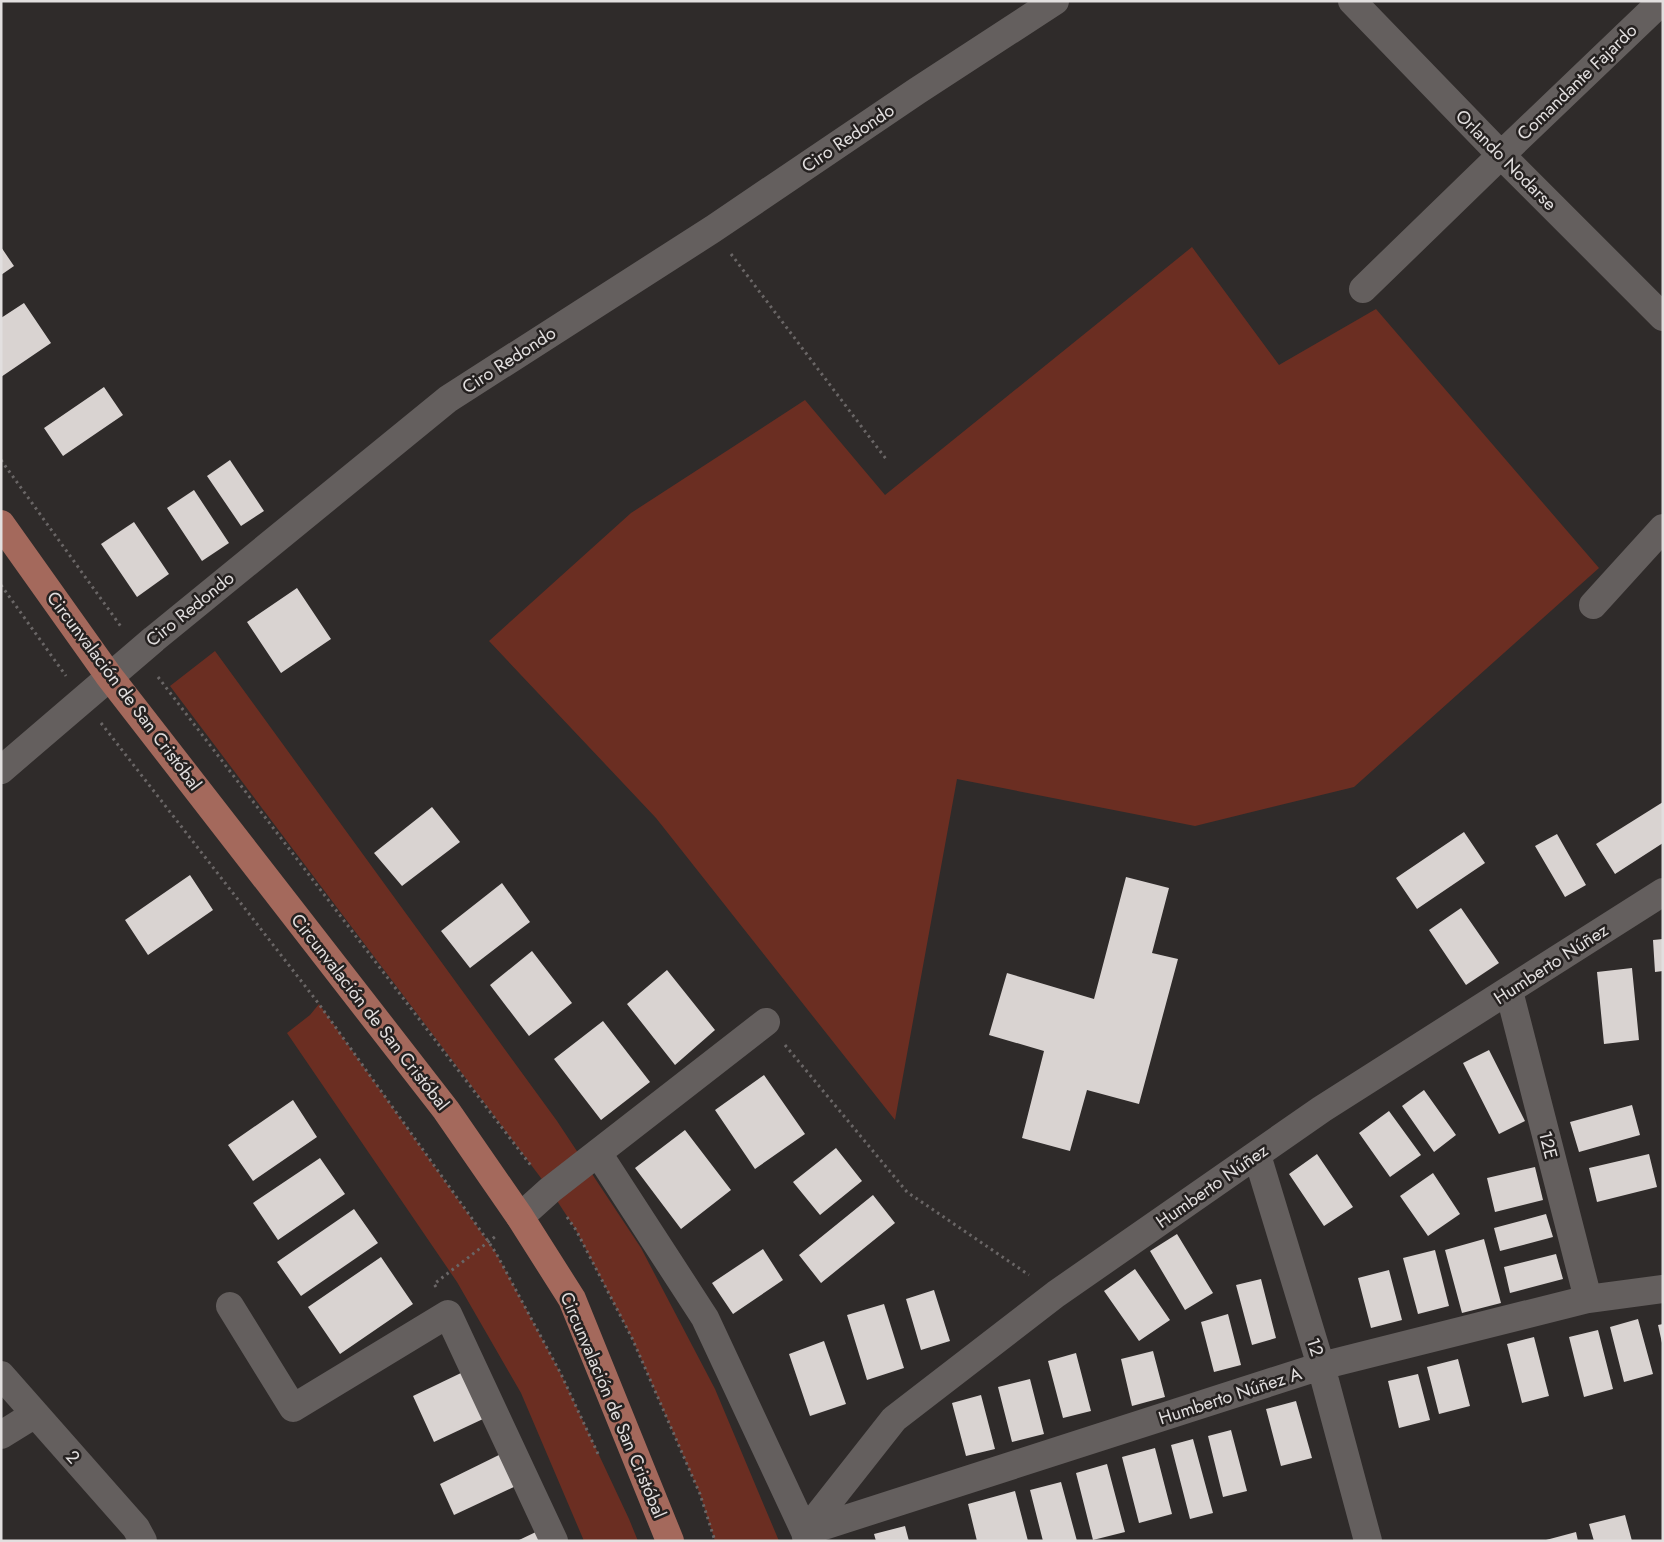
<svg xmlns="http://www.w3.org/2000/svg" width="1664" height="1542" font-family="Jost,sans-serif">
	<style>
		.green { fill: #6b2e22 }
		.building { fill: #d9d3d1 }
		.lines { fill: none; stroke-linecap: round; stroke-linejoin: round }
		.path { stroke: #6a6666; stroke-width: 3; stroke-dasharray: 2.5 4; stroke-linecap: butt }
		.minor { stroke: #645f5e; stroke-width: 28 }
		.major { stroke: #a4695c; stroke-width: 28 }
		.labels { text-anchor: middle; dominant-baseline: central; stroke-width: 5; stroke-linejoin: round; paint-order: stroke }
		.street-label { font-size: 18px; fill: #e2dfdf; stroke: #252120 }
	</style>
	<rect width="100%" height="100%" fill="#2f2b2a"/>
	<!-- green -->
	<path class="green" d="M1192 247 1279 365 1376 309 1599 568 1354 787 1195 826 957 779 895 1120 656 818 489 641 631 513 805 400 885 495Z
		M215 651 557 1121 641 1248 715 1389 779 1541H715L700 1494 632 1338 576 1230 550 1190 170 686Z
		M319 1004 496 1253 561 1374 629 1519 638 1541H584L521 1393 457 1282 287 1033 310 1015Z"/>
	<!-- building -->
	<path class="building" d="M1 247 14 266 1 275Z
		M24 303 51 343 1 377V318Z
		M104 387 123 415 63 456 44 428Z
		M230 460 264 511 241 526 207 476Z
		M194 490 229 543 202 561 167 508Z
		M134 522 169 574 137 597 101 544Z
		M297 588 331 639 281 673 247 622Z
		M1663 802V843L1615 874 1596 844Z
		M432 807 460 842 402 886 374 853Z
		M1464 832 1485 863 1417 909 1396 878Z
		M1557 834 1586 885 1565 897 1535 846Z
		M190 875 213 910 148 955 125 920Z
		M1126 877 1169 888 1152 953 1178 959 1139 1104 1087 1090 1070 1151 1022 1138 1044 1051 989 1035 1007 973 1094 999Z
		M502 883 530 922 470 968 441 931Z
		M1461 908 1499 963 1466 985 1429 930Z
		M1663 939V971L1655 972 1653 940Z
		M532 951 572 1003 529 1036 490 985Z
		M1632 968 1639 1040 1604 1044 1597 972Z
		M667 970 715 1030 675 1065 627 1004Z
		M603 1021 650 1082 601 1120 554 1059Z
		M1489 1050 1525 1121 1499 1134 1463 1063Z
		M764 1075 805 1134 755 1169 715 1110Z
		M1424 1090 1456 1135 1434 1152 1402 1106Z
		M293 1100 317 1137 253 1181 228 1145Z
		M1632 1105 1640 1135 1579 1152 1570 1122Z
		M1389 1111 1421 1155 1390 1177 1359 1133Z
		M685 1130 731 1190 681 1229 635 1168Z
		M836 1148 862 1181 820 1215 793 1182Z
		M1317 1154 1353 1207 1324 1226 1289 1174Z
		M1649 1154 1657 1187 1597 1202 1589 1168Z
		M320 1158 345 1194 278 1240 253 1203Z
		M1535 1167 1543 1200 1495 1212 1487 1178Z
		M1433 1173 1460 1214 1428 1236 1400 1196Z
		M873 1195 895 1223 821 1283 799 1255Z
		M354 1209 378 1243 301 1296 277 1262Z
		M1546 1214 1553 1237 1500 1251 1494 1228Z
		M1177 1234 1213 1293 1185 1310 1150 1251Z
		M1484 1239 1501 1303 1462 1313 1445 1250Z
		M763 1249 783 1280 733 1314 712 1283Z
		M1435 1250 1449 1306 1418 1314 1403 1258Z
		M1556 1254 1563 1279 1510 1293 1504 1267Z
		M381 1257 413 1304 340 1354 308 1307Z
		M1135 1269 1170 1320 1139 1341 1104 1291Z
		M1389 1270 1402 1320 1371 1328 1358 1278Z
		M1261 1279 1276 1338 1252 1345 1236 1285Z
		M934 1290 950 1341 921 1350 906 1299Z
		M884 1304 904 1368 867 1380 847 1315Z
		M1228 1314 1241 1365 1214 1372 1201 1322Z
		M1638 1319 1653 1374 1624 1382 1610 1327Z
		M1663 1324V1342L1662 1343 1658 1325Z
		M1598 1330 1613 1389 1584 1397 1569 1337Z
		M1534 1337 1549 1396 1522 1403 1507 1344Z
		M824 1341 846 1404 810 1416 789 1354Z
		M1153 1351 1165 1397 1132 1406 1121 1359Z
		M1076 1353 1091 1411 1063 1418 1048 1361Z
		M1458 1359 1470 1406 1439 1414 1427 1367Z
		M461 1373 483 1419 434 1442 413 1396Z
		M1418 1374 1430 1420 1399 1428 1388 1381Z
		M1030 1379 1044 1434 1012 1442 998 1387Z
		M981 1395 995 1449 966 1456 952 1403Z
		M1296 1401 1312 1458 1281 1466 1266 1409Z
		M1231 1430 1247 1491 1223 1497 1208 1436Z
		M1193 1439 1213 1513 1190 1519 1171 1445Z
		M1155 1448 1172 1514 1139 1523 1122 1457Z
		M503 1453 518 1485 454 1515 440 1484Z
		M1107 1464 1125 1532 1093 1540 1076 1473Z
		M1061 1482 1077 1541H1043L1030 1490Z
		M1015 1491 1028 1541H977L968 1504Z
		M1625 1515 1632 1541H1594L1589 1524Z
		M905 1526 909 1541H876L874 1534Z
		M540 1530 545 1541H517Z
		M1576 1532 1578 1541H1546V1540Z"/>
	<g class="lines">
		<!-- path -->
		<path class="path" d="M731 254 886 459
			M1 460 122 628
			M1 585 66 676
			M158 677 532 1167
			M101 723 319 1004 488 1241 496 1253 561 1374 599 1456
			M785 1045 907 1192 1029 1275
			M567 1217 576 1230 632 1338 700 1494 715 1541
			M436 1287 434 1284 496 1236"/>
		<!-- minor -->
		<path class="minor" d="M1352 1 1501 155 1663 317
			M1363 289 1501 155 1662 1
			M1593 605 1663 528
			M1 770 154 639 448 399 713 229 917 91 1055 1
			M1509 991 1588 1299
			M598 1153 705 1318 805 1532 807 1541
			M1257 1155 1321 1366 1368 1541
			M520 1217 550 1190 766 1022
			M230 1306 293 1408 448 1314 554 1541
			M1 1375 136 1528 143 1541
			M1 1435 35 1414
			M805 1532 894 1419 1056 1294 1322 1109 1663 892
			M805 1532 1321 1366 1588 1299 1663 1289"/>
		<!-- major -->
		<path class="major" d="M1 524 109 676 446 1110 520 1217 572 1299 670 1541"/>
	</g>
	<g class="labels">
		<!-- street labels -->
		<g class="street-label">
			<text transform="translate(1577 82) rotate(-44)">Comandante Fajardo</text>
			<text transform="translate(848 138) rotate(-34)">Ciro Redondo</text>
			<text transform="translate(1506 160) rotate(45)">Orlando Nodarse</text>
			<text transform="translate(509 360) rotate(-33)">Ciro Redondo</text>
			<text transform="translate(190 609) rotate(-39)">Ciro Redondo</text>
			<text transform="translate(124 691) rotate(53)">Circunvalación de San Cristóbal</text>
			<text transform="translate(1551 964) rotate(-33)">Humberto Núñez</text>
			<text transform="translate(370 1012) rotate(52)">Circunvalación de San Cristóbal</text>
			<text transform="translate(1548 1145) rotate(76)">12E</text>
			<text transform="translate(1212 1186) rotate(-35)">Humberto Núñez</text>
			<text transform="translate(1315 1347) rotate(73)">12</text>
			<text transform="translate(1230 1396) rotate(-18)">Humberto Núñez A</text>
			<text transform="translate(613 1405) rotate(67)">Circunvalación de San Cristóbal</text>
			<text transform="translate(73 1457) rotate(48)">2</text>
		</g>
	</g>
	<!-- border -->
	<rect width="1664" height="1542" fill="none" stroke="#e2dfdf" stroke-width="5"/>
</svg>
